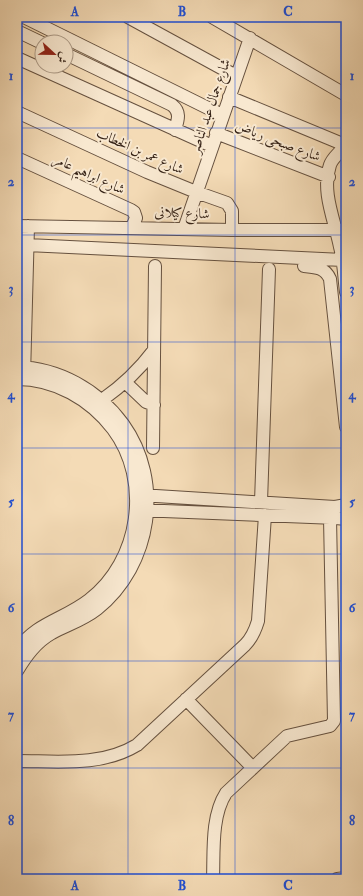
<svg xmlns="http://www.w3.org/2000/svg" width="363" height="896" font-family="'IM FELL Double Pica',Amiri,serif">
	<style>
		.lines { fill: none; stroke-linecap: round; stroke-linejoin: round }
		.minor-casing { stroke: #66513f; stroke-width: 14 }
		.minor { stroke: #f8e8d0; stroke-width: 12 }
		.grid { fill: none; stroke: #1d4ed8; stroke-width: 1; stroke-opacity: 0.55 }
		.labels { text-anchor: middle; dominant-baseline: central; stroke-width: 4; stroke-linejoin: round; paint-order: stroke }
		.street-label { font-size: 14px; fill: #362317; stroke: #f8e8d0 }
		.neatline { fill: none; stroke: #1d4ed8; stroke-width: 1.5 }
		.grid-label { font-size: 13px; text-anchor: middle; font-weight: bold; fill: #1d4ed8 }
	</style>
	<rect width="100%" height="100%" fill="#f4dbb6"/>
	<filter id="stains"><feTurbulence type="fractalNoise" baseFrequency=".005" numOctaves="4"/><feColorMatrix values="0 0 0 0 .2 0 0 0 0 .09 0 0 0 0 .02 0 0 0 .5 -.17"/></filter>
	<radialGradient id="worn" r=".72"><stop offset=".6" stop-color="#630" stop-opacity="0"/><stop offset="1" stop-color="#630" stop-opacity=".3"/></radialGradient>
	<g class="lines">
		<defs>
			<path id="minor" d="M24 17 222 115
				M128 17 236 76
				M212 17 346 95
				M17 31 42 43
				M66 54 172 105C181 112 178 120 175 130
				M17 58 212 146
				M229 97 345 145
				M17 112 147 172 196 192 227 203 232 211V230
				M216 133 329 177
				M346 143C342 152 333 156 330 165 321 192 335 221 340 247 344 262 344 277 346 292
				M17 158 131 210 134 212 136 218 132 227
				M17 226 232 230H346
				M184 229 250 38
				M27 245 343 260
				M304 266C315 267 325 267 330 279L346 427
				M17 367C59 368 98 390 123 424 164 481 152 565 97 609 83 620 67 625 52 633 36 642 26 656 17 671
				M24 376 28 226
				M17 379C55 379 90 399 113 429 152 481 140 561 89 600 63 620 37 622 17 650
				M125 382 146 402 154 405
				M102 400C122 386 139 370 154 350
				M153 448 155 266
				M140 495 335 507 346 505
				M261 502 269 269
				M139 510 336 518 346 519
				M186 699 253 768
				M17 761C57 761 101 767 137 745L245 645C252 638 255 631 258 621L265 515
				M213 879C214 852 211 816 226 793L287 736 330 726 334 721 330 518
				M337 879 346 878"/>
		</defs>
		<!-- minor casing -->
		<use href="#minor" class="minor-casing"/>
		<!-- minor -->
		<use href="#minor" class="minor"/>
	</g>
	<!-- grid -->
	<path class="grid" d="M128 17V879M235 17V879M17 128H346M17 235H346M17 342H346M17 448H346M17 554H346M17 661H346M17 768H346"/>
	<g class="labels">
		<!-- street labels -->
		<g class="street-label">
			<text transform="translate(210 106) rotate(-71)">شارع جمال عبد الناصر</text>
			<text transform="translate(278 141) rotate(21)">شارع صبحى رياض</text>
			<text transform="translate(140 151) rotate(24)">شارع عمر بن الخطاب</text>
			<text transform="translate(89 174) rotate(25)">شارع ابراهيم عامر</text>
			<text transform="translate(182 213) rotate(2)">شارع كيلانى</text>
		</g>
	</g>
	<!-- margin -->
	<rect width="363" height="896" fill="none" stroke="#f4dbb6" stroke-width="44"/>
	<!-- north arrow -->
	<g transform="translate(54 54) rotate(112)"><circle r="19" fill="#f8e8d0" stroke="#aa9986"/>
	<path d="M0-3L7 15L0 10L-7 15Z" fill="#8f2418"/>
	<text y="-6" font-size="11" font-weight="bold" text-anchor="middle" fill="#362317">ش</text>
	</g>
	<rect x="22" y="22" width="319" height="852" class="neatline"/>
	<g class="grid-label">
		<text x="75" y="16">A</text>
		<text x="182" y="16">B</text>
		<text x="288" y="16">C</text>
		<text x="11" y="80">1</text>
		<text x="352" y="80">1</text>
		<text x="11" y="186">2</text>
		<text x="352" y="186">2</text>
		<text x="11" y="293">3</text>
		<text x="352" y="293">3</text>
		<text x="11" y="399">4</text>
		<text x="352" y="399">4</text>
		<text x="11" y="506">5</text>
		<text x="352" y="506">5</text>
		<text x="11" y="612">6</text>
		<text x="352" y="612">6</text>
		<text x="11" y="719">7</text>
		<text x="352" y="719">7</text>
		<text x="11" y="825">8</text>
		<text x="352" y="825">8</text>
		<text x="75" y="890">A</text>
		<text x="182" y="890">B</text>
		<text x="288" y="890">C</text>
	</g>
	<rect width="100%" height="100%" filter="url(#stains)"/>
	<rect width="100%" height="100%" fill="url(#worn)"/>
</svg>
